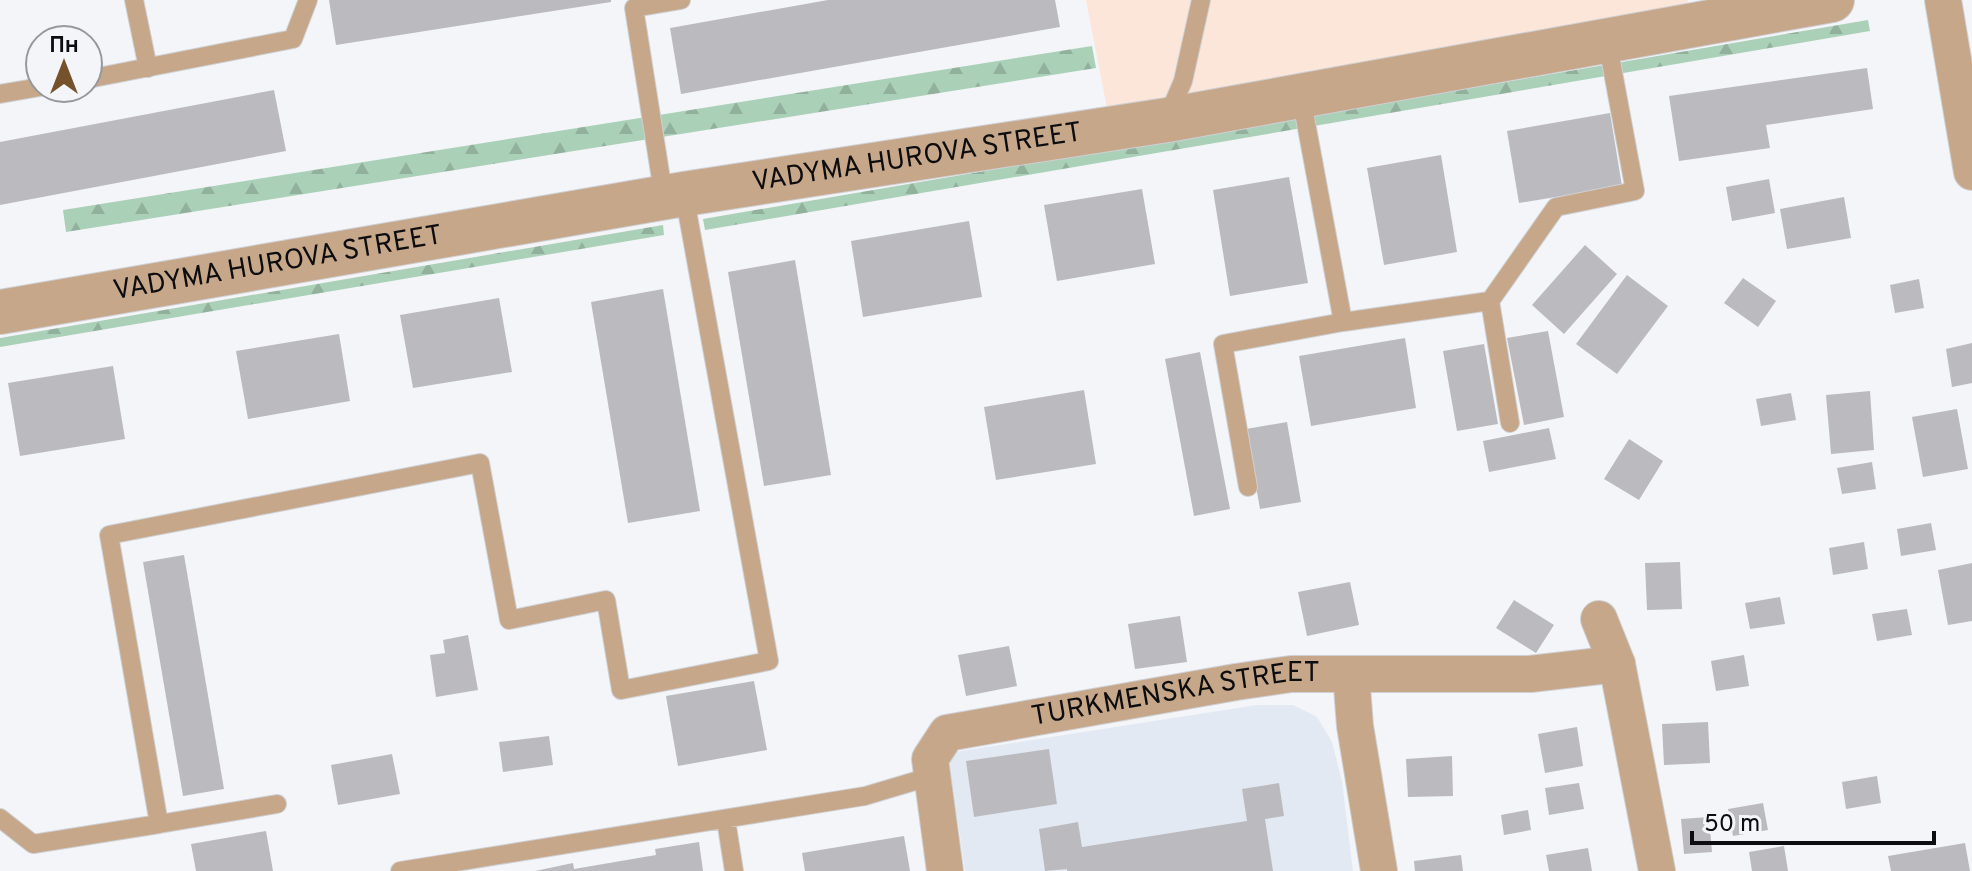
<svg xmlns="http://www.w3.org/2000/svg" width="1972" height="871" font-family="Overpass,sans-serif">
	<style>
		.built { fill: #e3e9f3 }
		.industrial { fill: #fce6d9 }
		.forest { fill: url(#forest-firs) }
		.building { fill: #bbbbbf }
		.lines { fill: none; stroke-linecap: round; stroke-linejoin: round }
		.service-casing { stroke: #ced0d4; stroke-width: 20 }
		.minor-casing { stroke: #ced0d4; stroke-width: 38 }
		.tertiary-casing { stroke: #ced0d4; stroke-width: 46 }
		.service { stroke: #c7a78a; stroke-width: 18 }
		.minor { stroke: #c7a78a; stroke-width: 36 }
		.tertiary { stroke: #c7a78a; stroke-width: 44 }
		.labels { text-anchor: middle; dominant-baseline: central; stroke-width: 7; stroke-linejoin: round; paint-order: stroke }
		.street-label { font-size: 28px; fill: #0d0d0f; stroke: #f3f5f9 }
	</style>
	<defs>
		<pattern id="forest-firs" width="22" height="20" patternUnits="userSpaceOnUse" patternTransform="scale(2)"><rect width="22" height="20" fill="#abd0b8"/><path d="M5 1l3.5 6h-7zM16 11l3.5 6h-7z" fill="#92b19d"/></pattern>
	</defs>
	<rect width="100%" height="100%" fill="#f3f5f9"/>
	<!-- built -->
	<path class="built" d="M1257 705H1293L1317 717 1332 742 1342 781 1353 871H965L948 753Z"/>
	<!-- industrial -->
	<path class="industrial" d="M1086 0H1688V5L1107 108Z"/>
	<!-- forest -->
	<path class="forest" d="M1868 20 1870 31 705 230 703 219Z
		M1092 46 1096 68 66 232 63 210Z
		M663 225 664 235 0 347V338Z"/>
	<!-- building -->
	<path class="building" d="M329 0H611V2L336 45Z
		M828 0H1055L1060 27 681 94 670 28Z
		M1867 68 1873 109 1766 125 1770 148 1679 161 1669 96Z
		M274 90 286 151 0 205V142Z
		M1610 113 1622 186 1519 203 1507 131Z
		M1441 155 1457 252 1384 265 1367 168Z
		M1289 177 1308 283 1230 296 1213 190Z
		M1769 179 1775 213 1732 221 1726 187Z
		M1142 189 1155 264 1057 281 1044 205Z
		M1844 197 1851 238 1787 249 1780 209Z
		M969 221 982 297 863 317 851 241Z
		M1585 245 1617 274 1564 334 1532 305Z
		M795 260 831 475 764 486 728 272Z
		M1627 275 1668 306 1617 374 1576 344Z
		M1743 278 1776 301 1758 327 1724 303Z
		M1919 279 1924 308 1895 313 1890 285Z
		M663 289 700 511 628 523 591 302Z
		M499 298 512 372 413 388 400 315Z
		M1548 331 1564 417 1524 425 1507 338Z
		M339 334 350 401 248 419 236 351Z
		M1405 338 1416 408 1311 426 1299 356Z
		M1972 343V383L1952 387 1946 349Z
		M1484 344 1498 424 1457 431 1443 351Z
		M1200 352 1230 509 1194 516 1165 359Z
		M113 366 125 439 20 456 8 383Z
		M1084 390 1096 464 996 480 984 407Z
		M1870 391 1874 450 1831 454 1826 395Z
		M1791 393 1796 420 1761 426 1756 399Z
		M1957 409 1968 469 1923 477 1912 417Z
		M1287 422 1301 502 1260 509 1246 429Z
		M1549 428 1556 459 1489 472 1483 441Z
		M1629 439 1663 461 1639 500 1604 479Z
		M1872 462 1876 489 1842 494 1837 468Z
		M1931 523 1936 550 1901 556 1897 529Z
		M1864 542 1868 569 1833 575 1829 548Z
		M184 555 224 789 183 796 143 562Z
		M1680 562 1682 609 1647 610 1645 563Z
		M1972 563V621L1948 625 1938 570Z
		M1350 582 1359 625 1307 636 1298 592Z
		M1780 597 1785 624 1750 629 1745 603Z
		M1514 600 1554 625 1536 653 1496 628Z
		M1907 609 1912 635 1877 641 1872 614Z
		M1180 616 1187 662 1135 669 1128 624Z
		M468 635 478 690 436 697 430 655 445 653 443 640Z
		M1009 646 1017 686 966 696 958 655Z
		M1744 655 1749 686 1716 691 1711 661Z
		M754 681 767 750 678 766 666 696Z
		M1708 722 1710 763 1664 765 1662 724Z
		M1577 727 1583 766 1545 773 1538 734Z
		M549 736 553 765 503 772 499 742Z
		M1049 749 1057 804 974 817 966 761Z
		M392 754 400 794 338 805 331 765Z
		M1452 756 1453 796 1408 797 1406 759Z
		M1877 776 1881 803 1846 809 1842 782Z
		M1279 783 1284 816 1265 819 1273 871H1067V869L1045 871 1039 829 1078 822 1082 847 1247 821 1242 789Z
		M1579 783 1584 809 1549 815 1545 788Z
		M1763 803 1768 830 1733 836 1728 809Z
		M1528 810 1531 830 1504 835 1501 815Z
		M1709 817 1712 852 1684 854 1681 819Z
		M266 831 273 871H196L191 844Z
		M904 836 910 871H805L802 853Z
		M699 842 703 871H535L573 863 574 869 656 855 655 849Z
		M1965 843 1970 871H1891L1888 856Z
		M1784 846 1788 871H1752L1749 852Z
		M1588 848 1592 871H1549L1546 855Z
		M1461 855 1463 871H1415L1414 861Z"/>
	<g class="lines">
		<defs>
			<path id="service" d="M134 0 148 68
				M88 79 293 39 308 0
				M0 94 40 87
				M1301 96 1343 322
				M1168 116 1183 81 1201 0
				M664 198 634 8 681 0
				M1490 301 1510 423
				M1248 487 1223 344 1343 322 1490 301 1556 207 1635 191 1607 40
				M277 804 159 824 109 535 480 463 509 620 606 600 621 690 769 661 684 194
				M0 818 33 844 159 824
				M726 820 734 871
				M400 871 865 796 932 776"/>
			<g id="minor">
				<path d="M1943 0 1972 172"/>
				<path d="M1599 619 1617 664 1657 871"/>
				<path d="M1351 674H1530L1617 664"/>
				<path id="s1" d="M945 871 930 759 947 733 1236 682 1291 674H1351L1355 726 1379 871"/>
			</g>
			<g id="tertiary">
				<path id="s2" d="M0 312 684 194 1167 120 1832 0"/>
			</g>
		</defs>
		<!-- service casing -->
		<use href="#service" class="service-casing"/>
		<!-- minor casing -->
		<use href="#minor" class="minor-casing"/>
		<!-- tertiary casing -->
		<use href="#tertiary" class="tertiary-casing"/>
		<!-- service -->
		<use href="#service" class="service"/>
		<!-- minor -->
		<use href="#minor" class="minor"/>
		<!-- tertiary -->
		<use href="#tertiary" class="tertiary"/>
	</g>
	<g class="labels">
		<!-- street labels -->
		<g class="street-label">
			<text stroke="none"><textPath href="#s2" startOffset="930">VADYMA HUROVA STREET</textPath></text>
			<text stroke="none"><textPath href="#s2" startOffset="282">VADYMA HUROVA STREET</textPath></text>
			<text stroke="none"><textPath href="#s1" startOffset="376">TURKMENSKA STREET</textPath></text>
		</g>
	</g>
	<!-- north arrow -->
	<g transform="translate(64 64)"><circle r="38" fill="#f3f5f9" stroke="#97989b" stroke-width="2"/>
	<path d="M0-6L14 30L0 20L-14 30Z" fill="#75522b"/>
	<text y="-12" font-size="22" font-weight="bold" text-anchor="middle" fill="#0d0d0f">Пн</text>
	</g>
	<!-- scale -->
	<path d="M1692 831v12h242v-12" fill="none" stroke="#0d0d0f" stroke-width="4"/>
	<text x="1704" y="831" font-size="24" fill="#0d0d0f" stroke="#f3f5f9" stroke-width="6" paint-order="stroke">50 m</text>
</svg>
